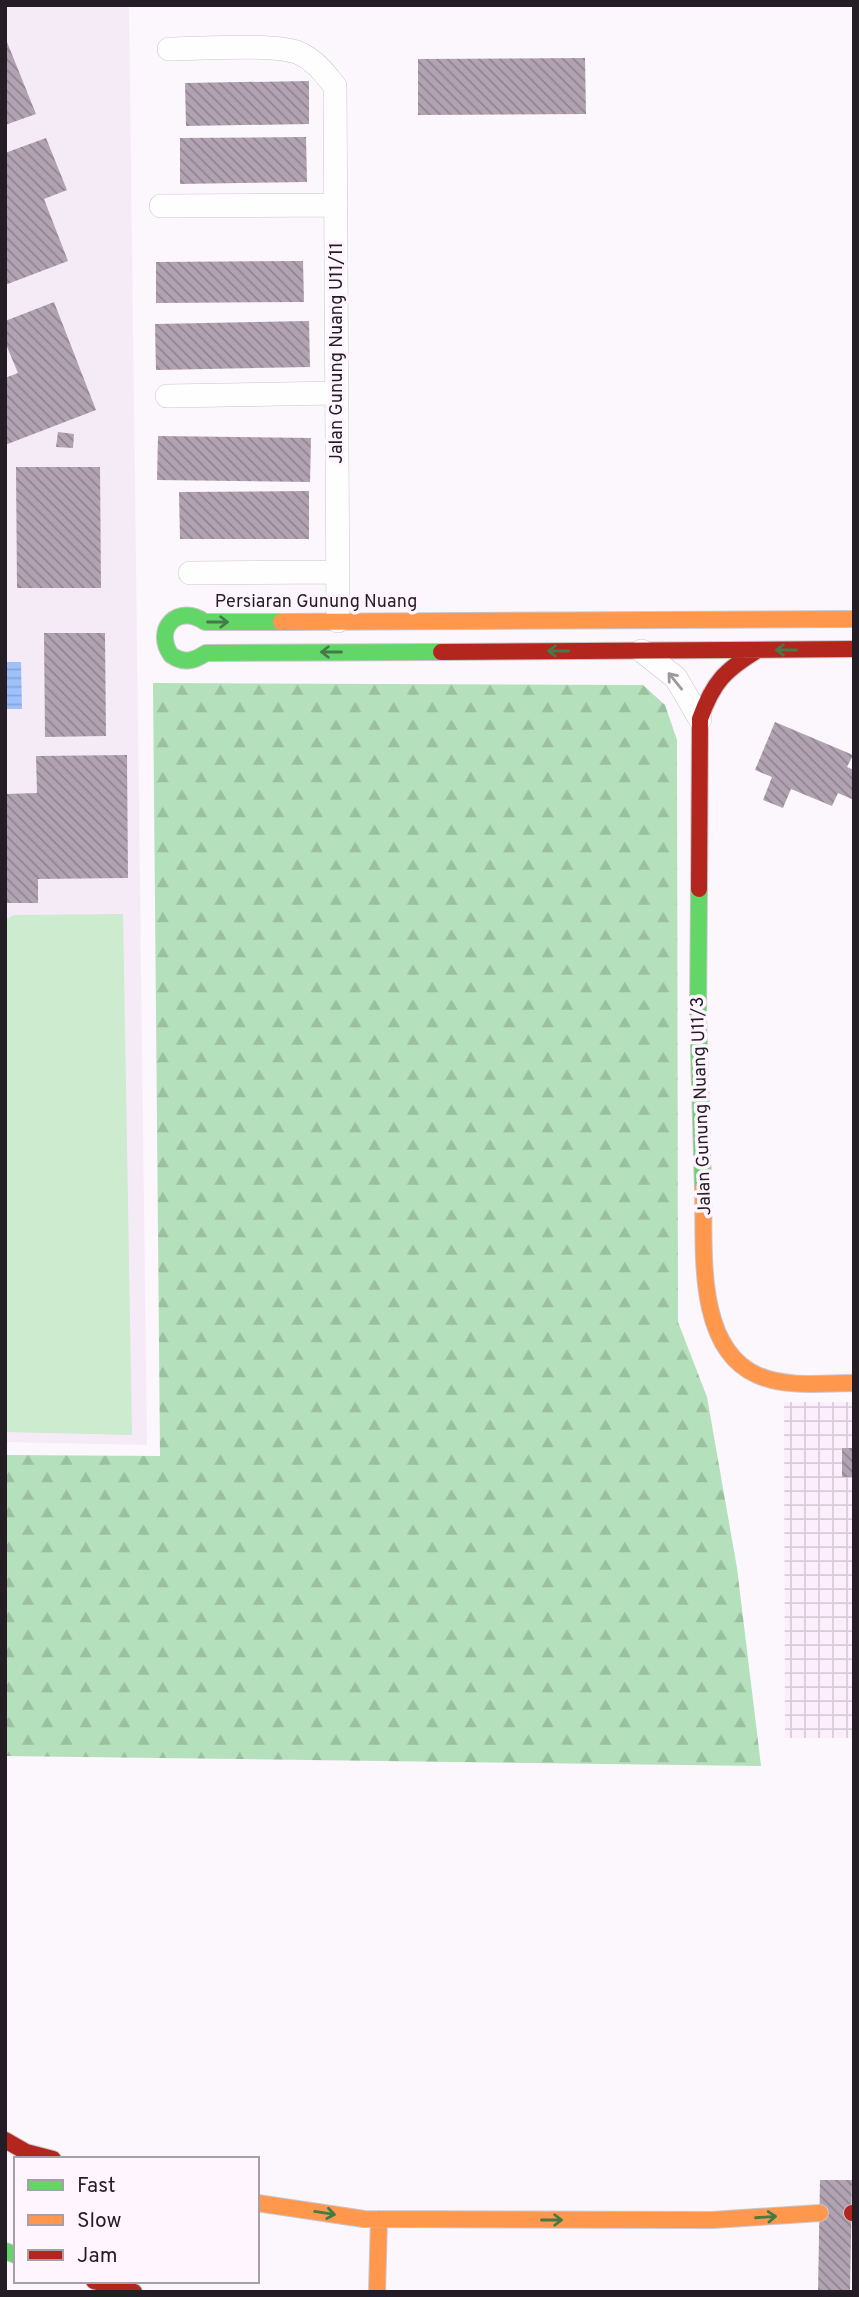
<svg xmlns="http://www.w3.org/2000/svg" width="859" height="2297" font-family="Overpass,sans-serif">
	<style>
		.industrial { fill: url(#industrial-grid) }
		.education { fill: #f5ebf7 }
		.forest { fill: url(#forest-firs) }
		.green { fill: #ccebcf }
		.water { fill: url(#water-rules) }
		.building { fill: url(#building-back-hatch) }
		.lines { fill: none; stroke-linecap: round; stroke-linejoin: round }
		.street-casing { stroke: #cac4cb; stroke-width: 24 }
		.fast-casing { stroke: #cac4cb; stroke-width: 18 }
		.slow-casing { stroke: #cac4cb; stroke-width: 18 }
		.jam-casing { stroke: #cac4cb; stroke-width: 18 }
		.street { stroke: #fffeff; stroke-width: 23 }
		.fast { stroke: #63d668; stroke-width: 16 }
		.slow { stroke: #ff974d; stroke-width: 16 }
		.jam { stroke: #b3261e; stroke-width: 16 }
		.oneway { stroke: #447a47 }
		.oneway2 { stroke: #9d999d }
		.labels { text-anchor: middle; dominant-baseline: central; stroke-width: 7; stroke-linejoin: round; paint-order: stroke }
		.street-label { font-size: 18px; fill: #251d26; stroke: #fef5fe }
	</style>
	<defs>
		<pattern id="industrial-grid" width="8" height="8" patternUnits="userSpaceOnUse" patternTransform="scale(1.75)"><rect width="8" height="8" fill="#fceefd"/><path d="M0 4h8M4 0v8" fill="none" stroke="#d8ccd9"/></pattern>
		<pattern id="forest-firs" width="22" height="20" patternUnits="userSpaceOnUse" patternTransform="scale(1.75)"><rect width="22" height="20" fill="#b4e0bb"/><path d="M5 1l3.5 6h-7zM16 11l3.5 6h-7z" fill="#9bc0a1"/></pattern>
		<pattern id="water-rules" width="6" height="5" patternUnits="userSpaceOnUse" patternTransform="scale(1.75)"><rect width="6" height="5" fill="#9ec1fb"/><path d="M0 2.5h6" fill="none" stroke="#88a5d7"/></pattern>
		<pattern id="building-back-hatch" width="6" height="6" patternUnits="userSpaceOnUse" patternTransform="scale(1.75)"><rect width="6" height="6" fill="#b2a3b3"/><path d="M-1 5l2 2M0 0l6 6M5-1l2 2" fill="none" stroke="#918491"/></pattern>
	</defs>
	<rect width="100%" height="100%" fill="#fcf7fc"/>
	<!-- industrial -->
	<path class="industrial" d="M784 1402H854V1738H785Z"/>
	<!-- education -->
	<path class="education" d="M5 5H129L147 1445 5 1442Z"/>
	<!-- forest -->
	<path class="forest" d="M153 683 643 685 665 705 677 740 678 1322 707 1397 737 1568 761 1766 5 1756V1455L160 1456Z"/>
	<!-- green -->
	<path class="green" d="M123 914 132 1435 5 1432V920L14 915Z"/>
	<!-- water -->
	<path class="water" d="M5 662H21L22 709H5Z"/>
	<!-- building -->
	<path class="building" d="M5 37 36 114 5 125Z
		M585 58 586 114 418 115V59Z
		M309 81V124L186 126 185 83Z
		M306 137 307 182 180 184V138Z
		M46 138 67 190 44 199 68 261 5 285V153Z
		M303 261 304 302 156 303V262Z
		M54 302 96 410 5 445V378L18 373 5 342V321Z
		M309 321 310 367 156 370 155 324Z
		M58 432 74 434 73 448 56 447Z
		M158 436 311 438 310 482 157 480Z
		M16 467H100L101 588H17Z
		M309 491V539H180L179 492Z
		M44 633H105L106 736 45 737Z
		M775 722 853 755 847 767 854 770V800L838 793 832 806 791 789 783 808 763 800 772 777 755 770Z
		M127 755 128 878 38 879V903H5V794L37 793 36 756Z
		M842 1448H854V1477H842Z
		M820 2180H852L850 2292H818Z"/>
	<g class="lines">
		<defs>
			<path id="street" d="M169 49C199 49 275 43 299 53 315 60 324 73 335 86L338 621
				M161 206 336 205
				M167 396 337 393
				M190 573 338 572
				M642 651 676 678 700 719"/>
			<path id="fast" d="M281 622H205C178 603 153 629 171 655 184 664 194 661 206 653L441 652
				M699 889 698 1016 703 1188
				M5 2251 16 2255"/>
			<path id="slow" d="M281 622 854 619
				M703 1188C705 1246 694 1347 757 1375 786 1388 823 1383 854 1383
				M257 2203 364 2219 712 2220 820 2213
				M377 2292 379 2219"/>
			<path id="jam" d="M441 652 854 649
				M699 889 700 719C713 682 725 670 758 650
				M5 2140 26 2152 53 2159
				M852 2213H854
				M94 2281 134 2292"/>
		</defs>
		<!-- street casing -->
		<use href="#street" class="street-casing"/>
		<!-- fast casing -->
		<use href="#fast" class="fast-casing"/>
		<!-- slow casing -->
		<use href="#slow" class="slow-casing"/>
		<!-- jam casing -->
		<use href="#jam" class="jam-casing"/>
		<!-- street -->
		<use href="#street" class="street"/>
		<!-- fast -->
		<use href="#fast" class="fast"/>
		<!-- slow -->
		<use href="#slow" class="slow"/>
		<!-- jam -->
		<use href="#jam" class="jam"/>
	</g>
	<!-- one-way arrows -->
	<defs><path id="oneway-shaft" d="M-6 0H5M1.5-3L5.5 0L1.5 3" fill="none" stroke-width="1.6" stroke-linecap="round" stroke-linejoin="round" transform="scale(1.75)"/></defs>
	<g class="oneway">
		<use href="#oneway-shaft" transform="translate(218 622)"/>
		<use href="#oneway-shaft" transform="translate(786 650) rotate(180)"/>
		<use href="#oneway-shaft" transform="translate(558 651) rotate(180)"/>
		<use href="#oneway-shaft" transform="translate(331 652) rotate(180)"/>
		<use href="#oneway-shaft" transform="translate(325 2213) rotate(9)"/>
		<use href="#oneway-shaft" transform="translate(766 2217) rotate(-4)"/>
		<use href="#oneway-shaft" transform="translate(552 2220)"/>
	</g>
	<use class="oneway2" href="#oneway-shaft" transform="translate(675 681) rotate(-129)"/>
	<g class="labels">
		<!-- street labels -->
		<g class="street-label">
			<text transform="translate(337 353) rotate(-90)">Jalan Gunung Nuang U11/11</text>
			<text x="316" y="602">Persiaran Gunung Nuang</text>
			<text transform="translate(702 1106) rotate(-92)">Jalan Gunung Nuang U11/3</text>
		</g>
	</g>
	<!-- border -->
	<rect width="859" height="2297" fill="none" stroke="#251d26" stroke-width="14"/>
	<!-- legend -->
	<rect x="14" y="2157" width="245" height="126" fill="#fef5fe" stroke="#a79fa8" stroke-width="2"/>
	<rect x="28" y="2180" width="35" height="10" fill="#63d668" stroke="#a79fa8" stroke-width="2"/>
	<text x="77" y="2192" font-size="21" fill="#251d26">Fast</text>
	<rect x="28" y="2215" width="35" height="10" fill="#ff974d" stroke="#a79fa8" stroke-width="2"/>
	<text x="77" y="2227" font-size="21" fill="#251d26">Slow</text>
	<rect x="28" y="2250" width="35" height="10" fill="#b3261e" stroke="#a79fa8" stroke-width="2"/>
	<text x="77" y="2262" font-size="21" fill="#251d26">Jam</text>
</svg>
